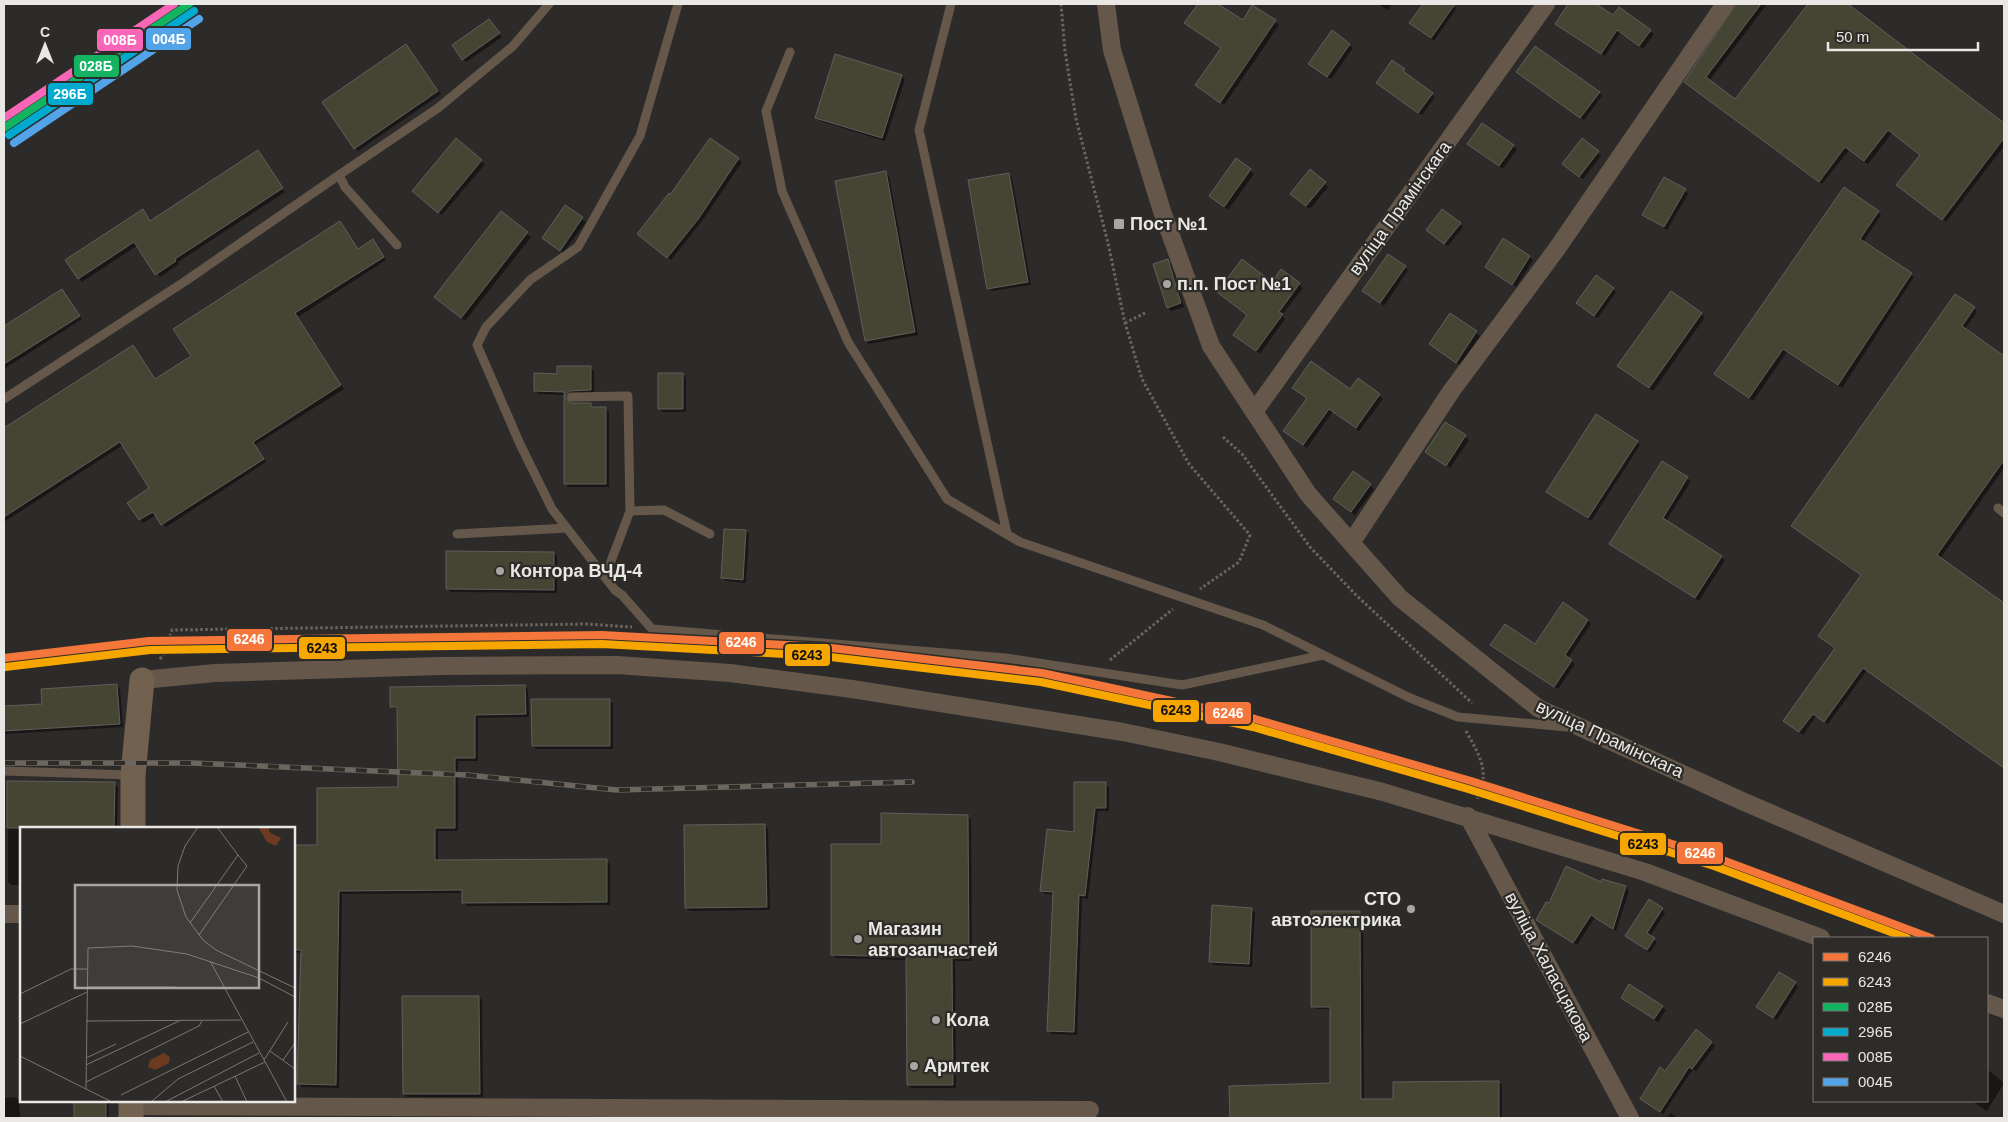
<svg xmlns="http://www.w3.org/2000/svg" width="2008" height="1122" font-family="Arial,sans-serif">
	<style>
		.shadow { fill: #0007 }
		.building { fill: #454533; stroke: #605f5d }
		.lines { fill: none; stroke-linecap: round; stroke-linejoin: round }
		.path { stroke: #6e665e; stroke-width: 3; stroke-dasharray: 2.5 2.5; stroke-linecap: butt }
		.lane { stroke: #65584a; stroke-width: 9 }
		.street { stroke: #65584a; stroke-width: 18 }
		.secondary { stroke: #71614e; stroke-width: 25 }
		.rail-casing { stroke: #6c665f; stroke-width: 5.5 }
		.rail { stroke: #2e2c28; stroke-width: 4; stroke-dasharray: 11; stroke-linecap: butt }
		.rail-1-casing { stroke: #2e2c28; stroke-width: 11 }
		.rail-2-casing { stroke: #2e2c28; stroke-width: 11 }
		.rail-3-casing { stroke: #2e2c28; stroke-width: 11 }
		.rail-4-casing { stroke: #2e2c28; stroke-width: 11 }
		.rail-5-casing { stroke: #2e2c28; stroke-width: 11 }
		.rail-6-casing { stroke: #2e2c28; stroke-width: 11 }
		.rail-1 { stroke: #f5763a; stroke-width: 8 }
		.rail-2 { stroke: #f7a600; stroke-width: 8 }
		.rail-3 { stroke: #13b361; stroke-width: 8 }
		.rail-4 { stroke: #00a9ce; stroke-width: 8 }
		.rail-5 { stroke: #fa66b7; stroke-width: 8 }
		.rail-6 { stroke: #53a3e8; stroke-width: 8 }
		.poi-dot { fill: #a7a6a3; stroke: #2e2c28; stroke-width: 2 }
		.labels { text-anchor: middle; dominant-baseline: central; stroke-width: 4.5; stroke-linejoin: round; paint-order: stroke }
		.street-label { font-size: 18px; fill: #e9e8e5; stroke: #2e2c28 }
		.poi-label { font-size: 18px; font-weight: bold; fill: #e9e8e5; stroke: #2e2c28; text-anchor: start }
		.inset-road { fill: none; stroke: #787774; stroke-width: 1 }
		.view { fill: #a7a6a3; fill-opacity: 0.15; stroke: #a7a6a3; stroke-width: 2.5 }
		.inset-edge { fill: none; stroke: #e9e8e5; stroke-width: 2.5 }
		.line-badge { stroke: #2e2c28; stroke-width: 2 }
		.badge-label { font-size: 14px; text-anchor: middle; font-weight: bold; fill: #fff }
		.pale-badge-label { font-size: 14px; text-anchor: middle; font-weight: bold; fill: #111 }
	</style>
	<rect width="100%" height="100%" fill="#2d2b29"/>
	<!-- shadow -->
	<path class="shadow" d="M1199 4H1215L1243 22 1252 7 1279 25 1224 105 1200 88 1222 48 1186 23Z
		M1378 4H1392L1388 10Z
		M1424 4H1450L1456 9 1434 41 1411 23Z
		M1569 4H1594L1613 17 1619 9 1654 34 1643 49 1620 33 1605 56 1556 24Z
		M1738 4H1767L1709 81 1735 100 1809 4H1846L2004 125V146L1946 222 1901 188 1921 155 1892 133 1868 164 1849 150 1822 184 1686 82Z
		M492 24 502 37 466 62 463 59Z
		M1332 32 1353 48 1331 79 1313 67Z
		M406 46 441 94 358 151 355 148Z
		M1392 61 1435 97 1422 115 1381 86Z
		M1521 75 1599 93 1602 96 1584 120Z
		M901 76 905 79 885 141 820 121 817 117Z
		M1482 124 1517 149 1503 169 1472 147Z
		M1583 140 1601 156 1583 179 1567 168Z
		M258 152 285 192 178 262 179 264 160 277 138 245 82 282 79 278 146 214 151 222Z
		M738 159 742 162 702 221 671 260 642 237 671 197Z
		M1236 160 1254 174 1228 210 1210 196Z
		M481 161 485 164 442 215 417 195Z
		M1310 171 1328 187 1310 209 1295 197Z
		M885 173 889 176 918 335 869 344 866 340Z
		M1009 174 1012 178 1031 285 992 291 989 288Z
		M1685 190 1688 194 1667 230 1644 215Z
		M566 207 586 222 563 253 547 241Z
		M1878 212 1881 215 1863 242 1914 277 1842 388 1787 352 1753 401 1719 377 1715 374Z
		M501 213 531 237 465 321 439 301Z
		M1460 224 1463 227 1448 246 1431 233Z
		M373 240 386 260 298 317 344 389 255 445 266 462 166 527 156 515 143 523 129 503 151 489 123 445 4 522V430L133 347 156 380Z
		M1530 257 1533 260 1516 287 1486 267Z
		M1167 261 1171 264 1184 307 1171 311 1168 307Z
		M1405 267 1408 270 1384 306 1364 291Z
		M1281 271 1303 288 1282 315 1285 319 1260 354 1238 338 1249 315Z
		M1613 289 1616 292 1598 318 1581 306Z
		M62 290 82 319 4 369V327Z
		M1671 293 1705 317 1653 391 1622 370Z
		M1974 308 1977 312 1964 330 2004 358V468L1940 559 2004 604V767L1867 670 1828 724 1816 716 1803 735 1785 721 1836 649 1862 576 1796 529Z
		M1450 315 1480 336 1460 365 1431 344Z
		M590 367 594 371V393L574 394 568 400 570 404H590L594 408H606L609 412V487H568L565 483V395L539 394 535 391 558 375Z
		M683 375 686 378V412H663L659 409Z
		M1358 380 1383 399 1359 431 1333 411 1307 448 1288 434 1350 391Z
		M1445 423 1469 440 1450 468 1430 455Z
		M1637 442 1640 445 1591 521 1551 495Z
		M1354 473 1374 489 1355 515 1338 503Z
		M1687 478 1691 481 1666 521 1725 560 1699 601 1614 547Z
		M746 531 749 534 746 583 726 581 722 578Z
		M554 553 557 556V593L451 592 447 589Z
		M1587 620 1591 624 1568 658 1575 664 1558 689 1495 648 1535 645Z
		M117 685 120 689 123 727 4 734V708L43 705Z
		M525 686 528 690 529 717 478 718V761H458V831H438V862L606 861 610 864V905L467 906 464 903V893L342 894 339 1088 302 1087 299 1083 302 953 294 952V846H318L399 788 398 710 392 707Z
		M609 700 613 703V749H536L533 746Z
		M8 782 114 783 118 787 117 828H21V885H11L8 882Z
		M1105 784 1109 787V811H1098L1088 899 1082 898 1077 1035 1052 1034 1048 1030 1054 895 1045 894 1042 891Z
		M968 816 971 820 972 961H955L956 1088H911L908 1085 907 960 836 958 833 955 882 846Z
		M765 825 768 829 770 910 690 911 686 908Z
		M1603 880 1626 887 1629 891 1616 931 1595 917 1577 945 1539 920 1549 905 1602 883Z
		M1251 909 1255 912 1252 967 1214 965 1210 962Z
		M1662 909 1665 913 1650 936 1657 942 1650 953 1626 936Z
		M1360 912 1363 916 1364 1101 1394 1100 1498 1082 1502 1085V1118H1231L1230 1087 1332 1084 1331 1009H1316L1312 1006Z
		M1795 983 1798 987 1777 1020 1761 1010Z
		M479 997 482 1000 483 1097H407L404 1094Z
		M1626 1001 1662 1007 1666 1010 1658 1022Z
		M1711 1043 1715 1046 1696 1071 1693 1069 1663 1114 1645 1102 1665 1072Z
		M1987 1069 2004 1083 1987 1111 1972 1101H1987Z
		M16 1097 19 1101 20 1117H4V1098Z
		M75 1101H108L109 1118H75Z
		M1671 1113 1678 1118H1667Z"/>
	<!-- building -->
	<path class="building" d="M1198 4H1218L1243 20 1252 5 1276 20 1220 103 1195 85 1221 48 1184 23Z
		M1423 4H1455L1431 38 1409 23Z
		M1568 4H1596L1613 15 1619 7 1651 30 1639 46 1617 30 1601 54 1555 24Z
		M1736 4H1761L1706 77 1735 99 1808 4H1848L2004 123V138L1942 220 1896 185 1920 155 1888 130 1864 161 1845 147 1819 182 1684 82Z
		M489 19 500 33 462 60 452 45Z
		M1332 30 1350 44 1327 77 1308 64Z
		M406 44 438 91 354 149 322 102Z
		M1535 46 1600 92 1580 118 1516 72Z
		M835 54 902 75 882 138 815 118Z
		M1392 60 1405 69 1403 71 1433 93 1418 113 1376 83Z
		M1482 123 1514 145 1499 166 1467 144Z
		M456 138 482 160 438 213 412 191Z
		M710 138 739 158 699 218 667 258 637 234 669 193 670 195Z
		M1582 138 1599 151 1579 177 1562 164Z
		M258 150 283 188 175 259 176 261 155 275 134 242 78 279 65 260 143 209 150 221Z
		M1236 158 1251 169 1224 207 1209 196Z
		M1310 169 1326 182 1306 206 1290 194Z
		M886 171 915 332 865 341 835 181Z
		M1009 173 1028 282 987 289 968 180Z
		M1664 177 1686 189 1664 227 1642 215Z
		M1844 187 1879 211 1860 239 1912 273 1838 385 1783 349 1749 398 1714 374Z
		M565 205 583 217 560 251 542 238Z
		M1442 209 1461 223 1444 244 1426 230Z
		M501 211 528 232 461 318 434 297Z
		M340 221 358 249 373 239 384 257 295 313 341 385 253 442 264 459 161 525 153 512 139 520 127 503 149 488 120 442 4 517V428L133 345 155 379 191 356 173 329Z
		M1503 238 1530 256 1512 285 1485 267Z
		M1388 254 1406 266 1380 303 1362 291Z
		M1168 259 1181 303 1167 308 1153 264Z
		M1242 259 1272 282 1281 269 1300 283 1279 312 1283 314 1256 351 1233 335 1247 315 1217 292Z
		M1596 275 1614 288 1594 316 1576 303Z
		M62 289 80 316 4 364V326Z
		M1671 291 1702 313 1649 388 1617 366Z
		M1955 294 1975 307 1962 326 2004 356V460L1937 555 2004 603V768L1863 668 1824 722 1813 714 1799 732 1783 721 1835 648 1818 636 1861 575 1791 526Z
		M1450 313 1477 331 1456 363 1429 344Z
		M1311 361 1350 389 1358 378 1380 394 1356 428 1329 409 1303 445 1283 431 1307 398 1292 388Z
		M557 366H591V390L570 391 566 394 565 398 571 403H591V407H606V484H564V392L534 391V373L557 374Z
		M658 373H683V409H658Z
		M1596 414 1638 441 1588 518 1546 492Z
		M1445 422 1466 435 1446 466 1425 452Z
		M1662 461 1688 477 1663 518 1722 556 1695 598 1609 544Z
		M1353 471 1371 484 1351 512 1333 499Z
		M724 529 746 530 743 580 721 578Z
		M446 551 554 552V590L446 589Z
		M1563 602 1588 620 1565 655 1572 660 1554 687 1490 645 1505 624 1535 644Z
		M117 684 120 724 4 731V706L42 704 41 689Z
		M525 685 526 714 475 715V758H455V828H435V860L607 859V902L462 903V890L339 891 336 1085 297 1084 301 950H294V845H317V788L398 787 397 707H390V687Z
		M531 699H610V746H532Z
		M7 781 115 782 114 828H7Z
		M1074 782H1106V808H1095L1085 896 1079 895 1074 1032 1047 1031 1053 892 1040 891 1047 829 1074 832Z
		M881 813 968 815 969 958H952L953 1085H907L906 957 831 955V844H881Z
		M765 824 767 907 685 908 684 825Z
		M1566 866 1601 882 1602 879 1626 886 1613 929 1591 915 1573 943 1536 920 1546 902 1549 903Z
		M1649 899 1663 908 1647 933 1655 938 1647 950 1625 936Z
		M1212 905 1252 908 1249 964 1209 962Z
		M1311 911H1360L1361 1099H1393V1082L1499 1081V1118H1230L1229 1086 1330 1083V1007H1311Z
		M1779 972 1796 982 1773 1018 1756 1007Z
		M1629 984 1663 1006 1654 1019 1621 998Z
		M402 996H479L480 1094H403Z
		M1696 1029 1712 1042 1692 1069 1689 1067 1660 1112 1640 1099 1660 1067 1665 1071Z
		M74 1101H106V1118H74Z"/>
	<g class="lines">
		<!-- path -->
		<path class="path" d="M1061 4 1065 51 1076 119 1108 243 1125 323 1142 379 1189 464 1250 535 1239 562 1200 589
			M1125 323 1145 313
			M1223 437 1242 454 1310 547 1357 596 1472 703
			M160 659 164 654 172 630 587 624 632 627
			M1110 660 1173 609
			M1466 731C1480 757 1491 771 1476 801"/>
		<!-- lane -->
		<path class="lane" d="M678 4 640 136 578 247 530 280 486 327 477 345 520 444 552 509 615 590 622 595 652 629 1006 658 1182 685 1323 655
			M951 4 919 130 1007 534
			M790 52 766 111 782 191 848 342 947 499 1020 542 1263 625 1410 698 1458 717 1567 727
			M339 175 438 108 513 46 549 4
			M571 397 628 396 630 511
			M4 399 187 280 339 175 345 187 397 245
			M1998 508 2004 513
			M457 534 567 528
			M605 577 630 511 664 510 710 534
			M4 771 131 775"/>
		<!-- street -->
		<path class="street" d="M1106 4 1112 50 1162 211 1211 346 1308 494 1400 598 1538 708 1742 801 2004 914
			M1254 412 1546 4
			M1351 543 1452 390 1556 250 1725 4
			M142 680 215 673 441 666 617 665 730 673 852 689 1123 732 1219 752 1383 792 1645 872 1821 938
			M1468 816 1630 1118
			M4 914H21
			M1987 1003 2004 1009
			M131 1106 1090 1110"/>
		<!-- secondary -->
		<path class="secondary" d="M133 828V775L142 680
			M131 1118V1101"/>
		<defs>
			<path id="rail" d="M4 763H192L467 775 617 790 912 782"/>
		</defs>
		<!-- rail casing -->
		<use href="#rail" class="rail-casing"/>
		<!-- rail -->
		<use href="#rail" class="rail"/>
		<defs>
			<path id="rail-1" d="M4 658 149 641 602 635 823 647 1042 673 1255 719 1471 781 1717 858 1931 938"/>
			<path id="rail-2" d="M5 667 150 650 602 644 822 656 1041 682 1253 727 1468 789 1714 866 1907 938"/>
			<path id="rail-3" d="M4 128 189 4"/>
			<path id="rail-4" d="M9 135 194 11"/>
			<path id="rail-5" d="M4 118 174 4"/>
			<path id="rail-6" d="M14 143 199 19"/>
		</defs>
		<!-- rail-1 casing -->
		<use href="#rail-1" class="rail-1-casing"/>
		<!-- rail-2 casing -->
		<use href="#rail-2" class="rail-2-casing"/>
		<!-- rail-3 casing -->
		<use href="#rail-3" class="rail-3-casing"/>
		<!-- rail-4 casing -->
		<use href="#rail-4" class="rail-4-casing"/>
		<!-- rail-5 casing -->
		<use href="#rail-5" class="rail-5-casing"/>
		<!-- rail-6 casing -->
		<use href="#rail-6" class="rail-6-casing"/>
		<!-- rail-1 -->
		<use href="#rail-1" class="rail-1"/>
		<!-- rail-2 -->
		<use href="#rail-2" class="rail-2"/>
		<!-- rail-3 -->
		<use href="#rail-3" class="rail-3"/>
		<!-- rail-4 -->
		<use href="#rail-4" class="rail-4"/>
		<!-- rail-5 -->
		<use href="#rail-5" class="rail-5"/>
		<!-- rail-6 -->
		<use href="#rail-6" class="rail-6"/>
	</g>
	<!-- markers -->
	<g class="poi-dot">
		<rect x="1113" y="218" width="12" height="12" rx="2.5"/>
		<circle cx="1167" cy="284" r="5"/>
		<circle cx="500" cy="571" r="5"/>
		<circle cx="1411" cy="909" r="5"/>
		<circle cx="858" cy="939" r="5"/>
		<circle cx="936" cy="1020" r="5"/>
		<circle cx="914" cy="1066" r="5"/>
	</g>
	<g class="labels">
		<!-- street labels -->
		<g class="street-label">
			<text transform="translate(1400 208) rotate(-54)">вуліца Прамінскага</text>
			<text transform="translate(1610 739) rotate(25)">вуліца Прамінскага</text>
			<text transform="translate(1549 967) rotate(62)">вуліца Халасцякова</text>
		</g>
		<!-- poi labels -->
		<g class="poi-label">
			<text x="1130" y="224">Пост №1</text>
			<text x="1177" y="284">п.п. Пост №1</text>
			<text x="510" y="571">Контора ВЧД-4</text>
			<text x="1401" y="899" text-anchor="end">СТО<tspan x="1401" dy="21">автоэлектрика</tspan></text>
			<text x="868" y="929">Магазин<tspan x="868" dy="21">автозапчастей</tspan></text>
			<text x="946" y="1020">Кола</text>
			<text x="924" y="1066">Армтек</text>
		</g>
	</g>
	<!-- overview -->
	<g transform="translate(20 827)">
		<rect width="275" height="275" fill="#2d2b29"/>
		<path d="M238 0H249V5L261 11 256 19 247 15Z" fill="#6b3a21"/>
		<path d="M144 226 150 230 149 236 135 243 128 240 130 233Z" fill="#6b3a21"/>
		<path class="inset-road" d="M178 0 165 19 158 39 157 63 166 90 183 113 196 123 275 161M170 96 218 28 197 0M179 108 227 39 218 28M190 134 267 275M67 160H155M0 167 51 142H67M66 194 221 193M0 197 67 165M250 224 275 242M0 229 92 275M66 231 96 217M244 233 268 195M263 233 275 216M66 238 159 194M215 249 227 275M66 255 179 199 182 194M194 259 203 275M66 262 68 121 112 119 167 127 239 151 275 170M101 268 228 205M131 275 158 252 233 215M145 275 239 226M161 275 245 235"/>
		<path class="view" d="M55 58H239V161H55Z"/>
		<rect width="275" height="275" class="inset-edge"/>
	</g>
	<g class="line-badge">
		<rect x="145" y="27" width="47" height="24" rx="5" fill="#53a3e8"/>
		<rect x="96" y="28" width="48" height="24" rx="5" fill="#fa66b7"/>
		<rect x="73" y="54" width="47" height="24" rx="5" fill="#13b361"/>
		<rect x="47" y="82" width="47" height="24" rx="5" fill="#00a9ce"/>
		<rect x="226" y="628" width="47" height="24" rx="5" fill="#f5763a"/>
		<rect x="718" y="631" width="47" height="24" rx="5" fill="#f5763a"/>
		<rect x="298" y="636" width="48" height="24" rx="5" fill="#f7a600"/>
		<rect x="784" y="643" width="47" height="24" rx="5" fill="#f7a600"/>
		<rect x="1152" y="699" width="48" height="24" rx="5" fill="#f7a600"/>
		<rect x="1204" y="701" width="48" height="24" rx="5" fill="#f5763a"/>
		<rect x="1619" y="832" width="48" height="24" rx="5" fill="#f7a600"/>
		<rect x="1676" y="841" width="48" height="24" rx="5" fill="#f5763a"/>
	</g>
	<g class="badge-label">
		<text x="169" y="44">004Б</text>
		<text x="120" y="45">008Б</text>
		<text x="96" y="71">028Б</text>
		<text x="70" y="99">296Б</text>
		<text x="249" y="644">6246</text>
		<text x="741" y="647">6246</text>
		<text x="1228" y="718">6246</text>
		<text x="1700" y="858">6246</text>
	</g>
	<g class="pale-badge-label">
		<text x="322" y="653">6243</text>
		<text x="807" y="660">6243</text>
		<text x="1176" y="715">6243</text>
		<text x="1643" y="849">6243</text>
	</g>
	<!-- border -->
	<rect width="2008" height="1122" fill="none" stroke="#e9e8e5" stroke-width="10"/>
	<!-- legend -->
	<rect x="1813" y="937" width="175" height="165" fill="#2e2c28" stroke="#797774"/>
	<rect x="1823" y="953" width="25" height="8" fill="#f5763a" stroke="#797774"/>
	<text x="1858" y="962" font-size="15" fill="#e9e8e5">6246</text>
	<rect x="1823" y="978" width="25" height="8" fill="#f7a600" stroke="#797774"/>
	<text x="1858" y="987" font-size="15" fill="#e9e8e5">6243</text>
	<rect x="1823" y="1003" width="25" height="8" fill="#13b361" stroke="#797774"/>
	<text x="1858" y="1012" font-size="15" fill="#e9e8e5">028Б</text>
	<rect x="1823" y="1028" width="25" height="8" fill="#00a9ce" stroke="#797774"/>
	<text x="1858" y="1037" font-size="15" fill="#e9e8e5">296Б</text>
	<rect x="1823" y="1053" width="25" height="8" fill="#fa66b7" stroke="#797774"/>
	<text x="1858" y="1062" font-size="15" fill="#e9e8e5">008Б</text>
	<rect x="1823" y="1078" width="25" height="8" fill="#53a3e8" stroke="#797774"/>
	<text x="1858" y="1087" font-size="15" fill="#e9e8e5">004Б</text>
	<!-- north arrow -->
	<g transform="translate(45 45)" stroke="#2e2c28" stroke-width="4" paint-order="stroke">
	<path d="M0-4L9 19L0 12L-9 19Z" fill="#e9e8e5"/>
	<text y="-8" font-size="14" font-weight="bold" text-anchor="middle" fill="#e9e8e5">С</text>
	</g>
	<!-- scale -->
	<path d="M1828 42v8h150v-8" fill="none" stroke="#e9e8e5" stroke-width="2.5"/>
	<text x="1836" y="42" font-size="15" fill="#e9e8e5" stroke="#2e2c28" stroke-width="4" paint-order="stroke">50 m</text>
</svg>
